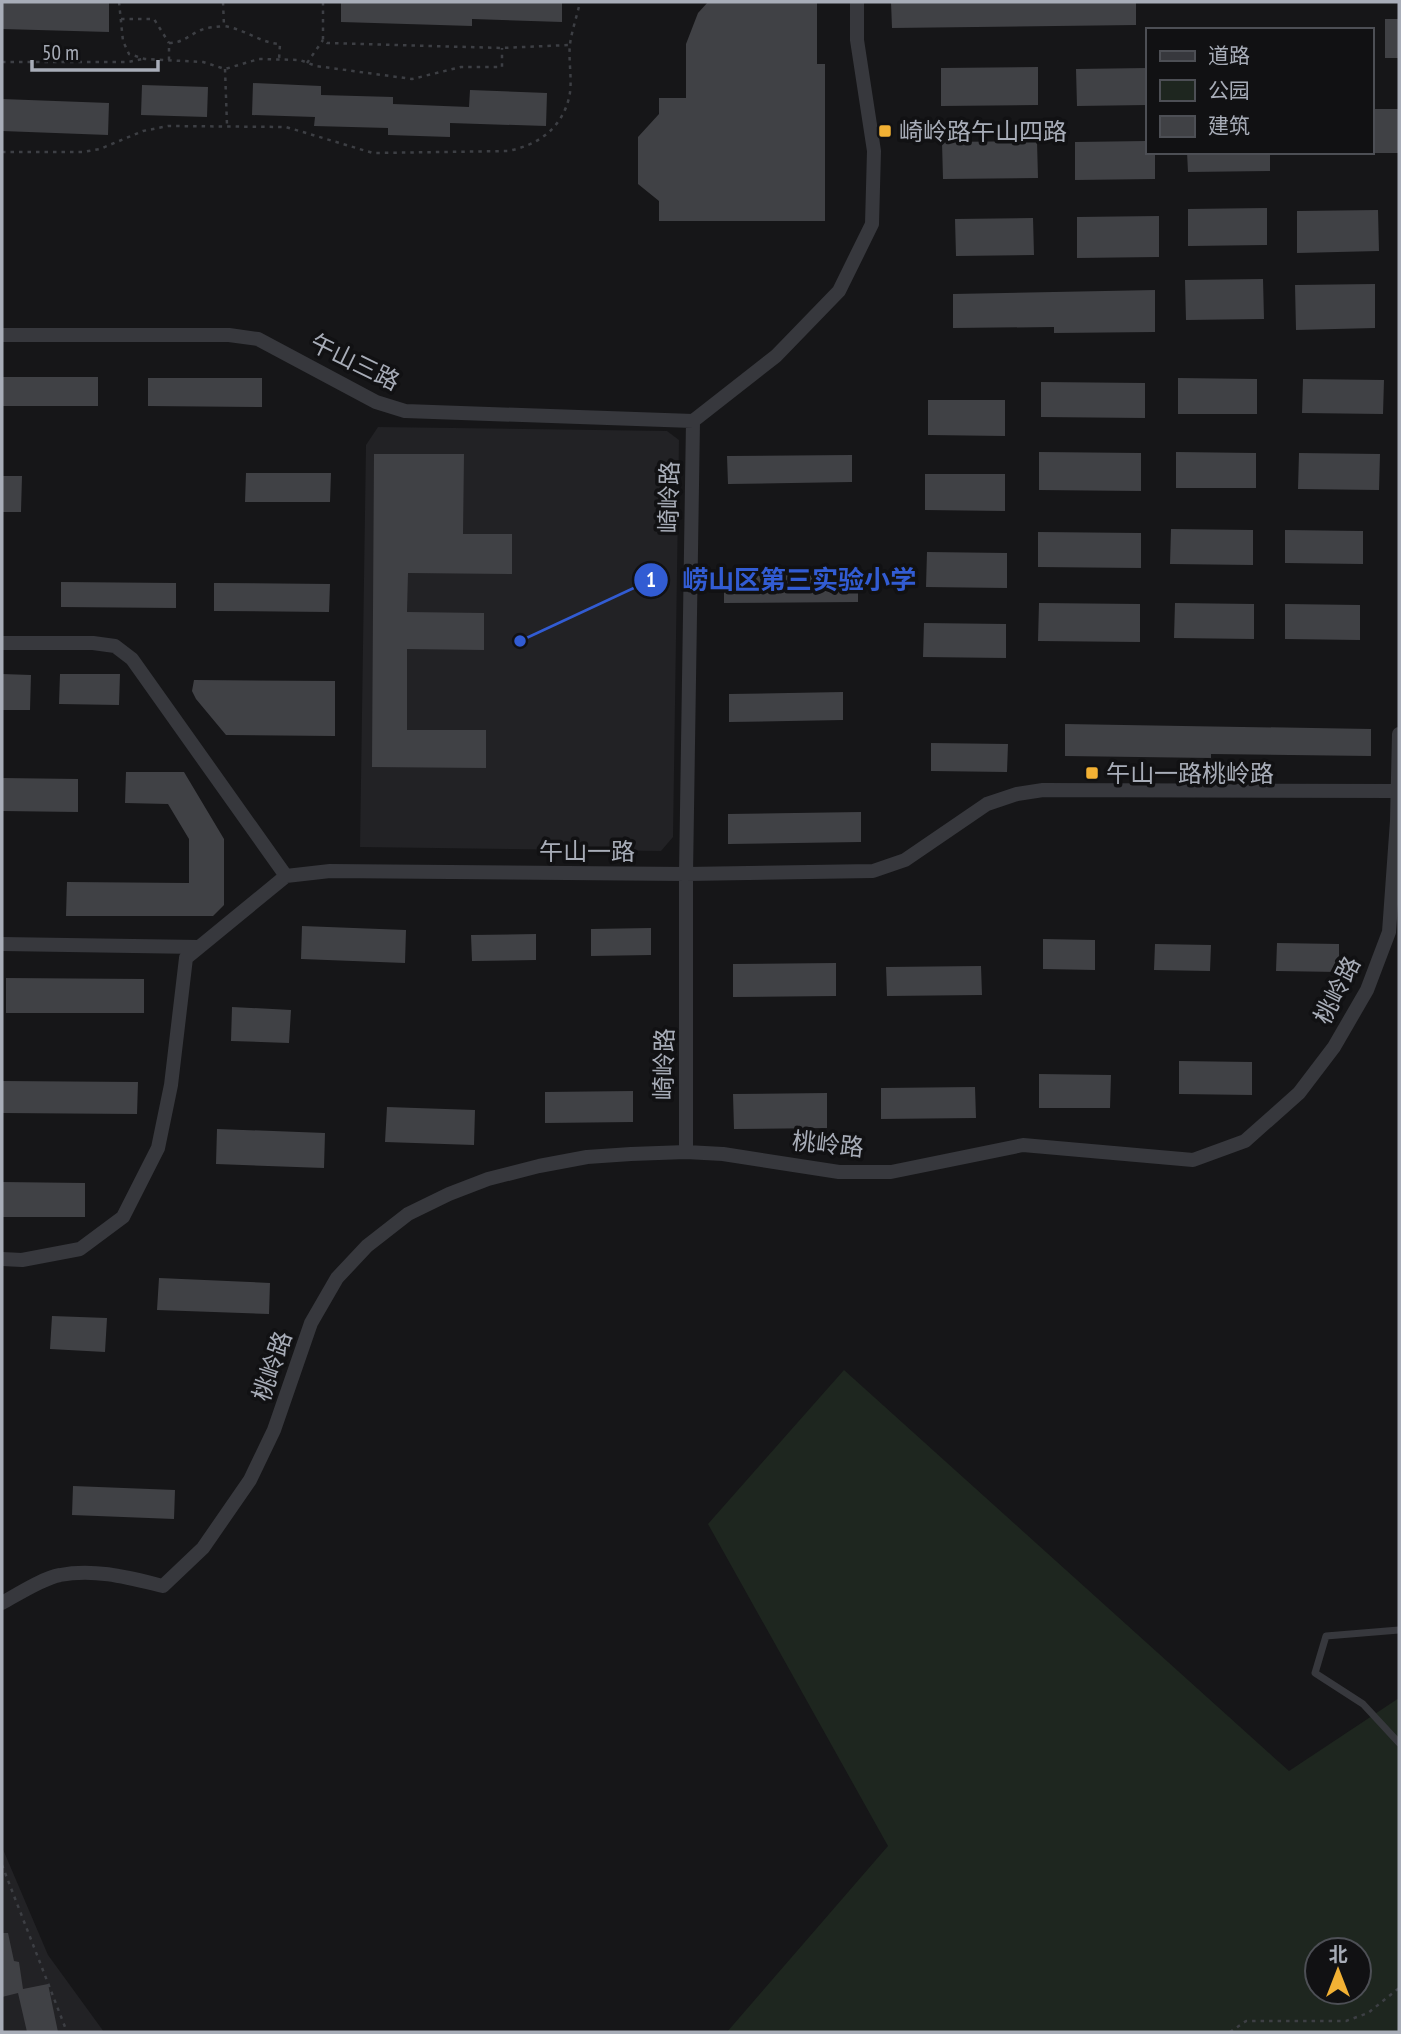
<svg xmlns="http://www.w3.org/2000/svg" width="1401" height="2034" font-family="'PT Sans Narrow','Noto Sans SC',sans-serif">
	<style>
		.built { fill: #222225 }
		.green { fill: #1e261f; fill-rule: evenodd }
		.building { fill: #404145 }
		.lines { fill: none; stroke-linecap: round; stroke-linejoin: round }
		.path { stroke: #3d3f44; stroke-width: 2.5; stroke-dasharray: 3.5 5; stroke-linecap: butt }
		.service { stroke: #37383d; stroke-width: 7 }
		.minor { stroke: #37383d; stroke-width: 14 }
		.poi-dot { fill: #f2b134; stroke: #111113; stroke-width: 2.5 }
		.labels { text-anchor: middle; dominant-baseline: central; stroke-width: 7; stroke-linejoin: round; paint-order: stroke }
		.poi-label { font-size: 24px; fill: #a8adb8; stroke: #111113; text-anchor: start }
		.street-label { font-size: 24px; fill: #a8adb8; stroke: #111113 }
		.leader { fill: none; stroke: #325cd3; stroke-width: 2.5 }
		.callout-dot { fill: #325cd3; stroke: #111113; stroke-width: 2.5 }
		.mark-label { font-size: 21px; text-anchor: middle; font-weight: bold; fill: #fff }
		.callout-label { font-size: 26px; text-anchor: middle; font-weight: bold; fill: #325cd3; stroke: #111113; stroke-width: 7; stroke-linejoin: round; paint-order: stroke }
	</style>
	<rect width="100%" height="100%" fill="#161618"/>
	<!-- built -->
	<path class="built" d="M378 427 667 431 679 440 673 837 661 851 360 847 366 445Z
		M2 1847 48 1955 104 2032H2Z"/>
	<!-- green -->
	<path class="green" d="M844 1370 1289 1771 1399 1698V2032H727L888 1846 708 1524ZM1317 1950H1359V1992H1317Z"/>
	<!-- building -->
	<path class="building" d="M2 2H109V32L2 29Z
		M341 2H562V22L472 19V26L341 22Z
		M708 2H817V64H825V221H659V201L638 184V137L659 114V98H686V44L698 13Z
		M891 2H1136V25L892 28Z
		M1385 19H1399V58H1385Z
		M1038 67V105L941 106V68Z
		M1147 68V105L1077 106 1076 69Z
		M253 83 321 86V95L393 97V104L469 107 470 90 547 93 546 126 450 123V137L388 135V128L314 126 315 117 252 115Z
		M142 85 208 87 207 117 141 115Z
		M2 99 109 103 108 135 2 131Z
		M1371 109H1399V153H1371Z
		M1037 141 1038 178 943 179 942 142Z
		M1147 141V152H1155V179L1075 180V142Z
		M1187 152H1270V171L1188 172Z
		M1267 208V245L1188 246V209Z
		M1378 210 1379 251 1297 253V211Z
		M1159 216V257L1077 258V217Z
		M1033 218 1034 255 956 256 955 219Z
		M1263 279 1264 319 1186 320 1185 280Z
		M1375 284V328L1296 330 1295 285Z
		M1155 290V332L1054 333V327L953 328V294Z
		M2 377H98V406H2Z
		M148 378H262V407L148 406Z
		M1178 378 1257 379V414H1178Z
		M1303 379 1384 380 1383 414 1302 413Z
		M1041 382 1145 383V418L1041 417Z
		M928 400H1005V436L928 435Z
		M1039 452 1141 453V491L1039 490Z
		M1176 452 1256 453V488H1176Z
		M1299 453 1380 454 1379 490 1298 489Z
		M374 454H464L463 534H512V574L408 573 407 612 484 613V650L407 649V730H486V768L372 767Z
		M852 455V482L728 484 727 456Z
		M246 473H331L330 502H245Z
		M925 474H1005V511L925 510Z
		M2 476H22L21 512H2Z
		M1171 529 1253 530V565L1170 564Z
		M1285 530 1363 531V564L1285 563Z
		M1038 532 1141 533V568L1038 567Z
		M927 552 1007 553V588L926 587Z
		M858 573V602L724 603V575Z
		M61 582 176 583V608L61 607Z
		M214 583 330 584 329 612 214 611Z
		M1039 603 1140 604V642L1038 641Z
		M1175 603 1254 604V639L1174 638Z
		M1285 604 1360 605V640L1285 639Z
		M924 623 1006 624V658L923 657Z
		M2 674 31 675 30 710H2Z
		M60 674H120L119 705 59 704Z
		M194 680 335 681V736L226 735 196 699 192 691Z
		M843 692V720L729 722V694Z
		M1065 724 1371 729V756L1211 754V758L1065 756Z
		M931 743 1008 744 1007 772 931 771Z
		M126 772H184L224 839V905L213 916H66L67 882 189 883V839L168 804 125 803Z
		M2 778 78 779V812L2 811Z
		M861 812V842L728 844V814Z
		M302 926 406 930 405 963 301 959Z
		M651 928V955L591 956V929Z
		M536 934V960L472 961 471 935Z
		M1043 939 1095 940V970L1043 969Z
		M1277 943 1339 944V972L1276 971Z
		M1155 944 1211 945 1210 971 1154 970Z
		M836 963V996L733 997V964Z
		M981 966 982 995 887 996 886 967Z
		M6 978 144 979V1013H6Z
		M232 1007 291 1010 289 1043 231 1041Z
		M1179 1061 1252 1062V1095L1179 1094Z
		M1039 1074 1111 1075 1110 1108H1039Z
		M2 1081 138 1082 137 1114 2 1113Z
		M975 1087 976 1118 881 1119V1088Z
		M633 1091V1122L545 1123V1092Z
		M827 1093V1128L734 1129 733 1094Z
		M387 1107 475 1110 474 1145 385 1142Z
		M217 1129 325 1133 324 1168 216 1164Z
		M2 1182 85 1183V1217H2Z
		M159 1278 270 1283 269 1314 157 1310Z
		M52 1316 107 1318 105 1352 50 1349Z
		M73 1486 175 1490 174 1519 72 1515Z
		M2 1933H8L14 1961 19 1962 23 1989 48 1984 58 2032H27L18 1993 2 1997Z"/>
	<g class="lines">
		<!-- path -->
		<path class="path" d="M119 2 123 41 129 54 145 59 203 62 225 69 259 59 300 60 316 66 412 79 461 67H502V48
			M223 2 224 26C245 29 260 43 280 44L279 60
			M323 2V40L327 43 502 48 570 45
			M121 19H154L169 43
			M169 60V43C183 43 189 35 201 30 208 27 216 27 224 26
			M2 62H128L142 59
			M307 63 323 40
			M225 69 227 125
			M2 152H83L100 149 143 131 168 126 286 127 373 153 508 151C538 145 561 129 569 98 573 81 568 61 570 44 572 30 577 16 580 2
			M2 1865 67 2032
			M1230 2032 1246 2021H1346L1368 2013 1399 1988"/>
		<!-- service -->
		<path class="service" d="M1399 1630 1326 1636 1315 1673 1363 1704 1399 1743"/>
		<!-- minor -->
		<path class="minor" d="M2 335H229L258 339 376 402 405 411 693 421
			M2 643H93L115 646 132 659 286 876
			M2 944 199 947
			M686 1152V874L693 421 776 356 839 291 872 224 874 151 857 40V2
			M2 1259 22 1260 80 1249 123 1217 158 1148 171 1085 186 958 286 876 330 871 686 874 873 871 905 860 987 804 1017 794 1043 790 1397 791
			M2 1603C18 1594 43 1578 60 1575 95 1568 130 1578 163 1586L203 1548 250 1480 274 1430 311 1323 337 1278 367 1246 408 1214 449 1194 488 1179 539 1166 587 1157 631 1154 686 1152 723 1154 839 1172H891L1023 1145 1193 1160 1245 1141 1299 1093 1334 1047 1367 990 1389 932 1397 821 1399 734"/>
	</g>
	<!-- markers -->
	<g class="poi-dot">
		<rect x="878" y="124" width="14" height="14" rx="3.5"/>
		<rect x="1085" y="766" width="14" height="14" rx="3.5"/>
	</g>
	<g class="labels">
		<!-- poi labels -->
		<g class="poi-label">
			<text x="899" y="131">崎岭路午山四路</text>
			<text x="1106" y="773">午山一路桃岭路</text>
		</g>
		<!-- street labels -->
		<g class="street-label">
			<text transform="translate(355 362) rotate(26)">午山三路</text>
			<text transform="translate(669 497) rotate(-89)">崎岭路</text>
			<text x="587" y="851">午山一路</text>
			<text transform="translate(1337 990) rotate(-63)">桃岭路</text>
			<text transform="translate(664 1064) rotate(-89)">崎岭路</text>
			<text transform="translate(828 1144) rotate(6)">桃岭路</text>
			<text transform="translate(272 1366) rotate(-71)">桃岭路</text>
		</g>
	</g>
	<!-- callouts -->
	<path class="leader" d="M520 641L651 580"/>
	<g class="callout-dot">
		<circle cx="520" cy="641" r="7"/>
		<circle cx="651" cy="580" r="18"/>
	</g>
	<g class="mark-label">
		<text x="651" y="587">1</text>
	</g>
	<g class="callout-label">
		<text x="799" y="589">崂山区第三实验小学</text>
	</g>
	<!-- border -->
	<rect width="1401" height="2034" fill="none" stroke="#a8adb8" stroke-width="7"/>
	<!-- legend -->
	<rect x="1146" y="28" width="228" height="126" fill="#111113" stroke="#4d4f55" stroke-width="2"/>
	<rect x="1160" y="51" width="35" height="10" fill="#37383d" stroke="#4d4f55" stroke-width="2"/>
	<text x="1208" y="63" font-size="21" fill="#a8adb8">道路</text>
	<rect x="1160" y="80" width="35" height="21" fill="#1e261f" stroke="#4d4f55" stroke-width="2"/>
	<text x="1208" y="98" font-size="21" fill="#a8adb8">公园</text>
	<rect x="1160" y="116" width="35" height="21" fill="#404145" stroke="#4d4f55" stroke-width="2"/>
	<text x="1208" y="133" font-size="21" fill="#a8adb8">建筑</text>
	<!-- north arrow -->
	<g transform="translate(1338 1971)"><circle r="33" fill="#111113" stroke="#4d4f55" stroke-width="2"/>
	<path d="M0-5L12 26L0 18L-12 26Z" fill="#f2b134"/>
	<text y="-10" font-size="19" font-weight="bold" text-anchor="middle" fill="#a8adb8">北</text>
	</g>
	<!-- scale -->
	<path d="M32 60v10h126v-10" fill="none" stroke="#a8adb8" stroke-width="3.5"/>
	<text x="42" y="60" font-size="21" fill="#a8adb8" stroke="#111113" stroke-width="5" paint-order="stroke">50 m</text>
</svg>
